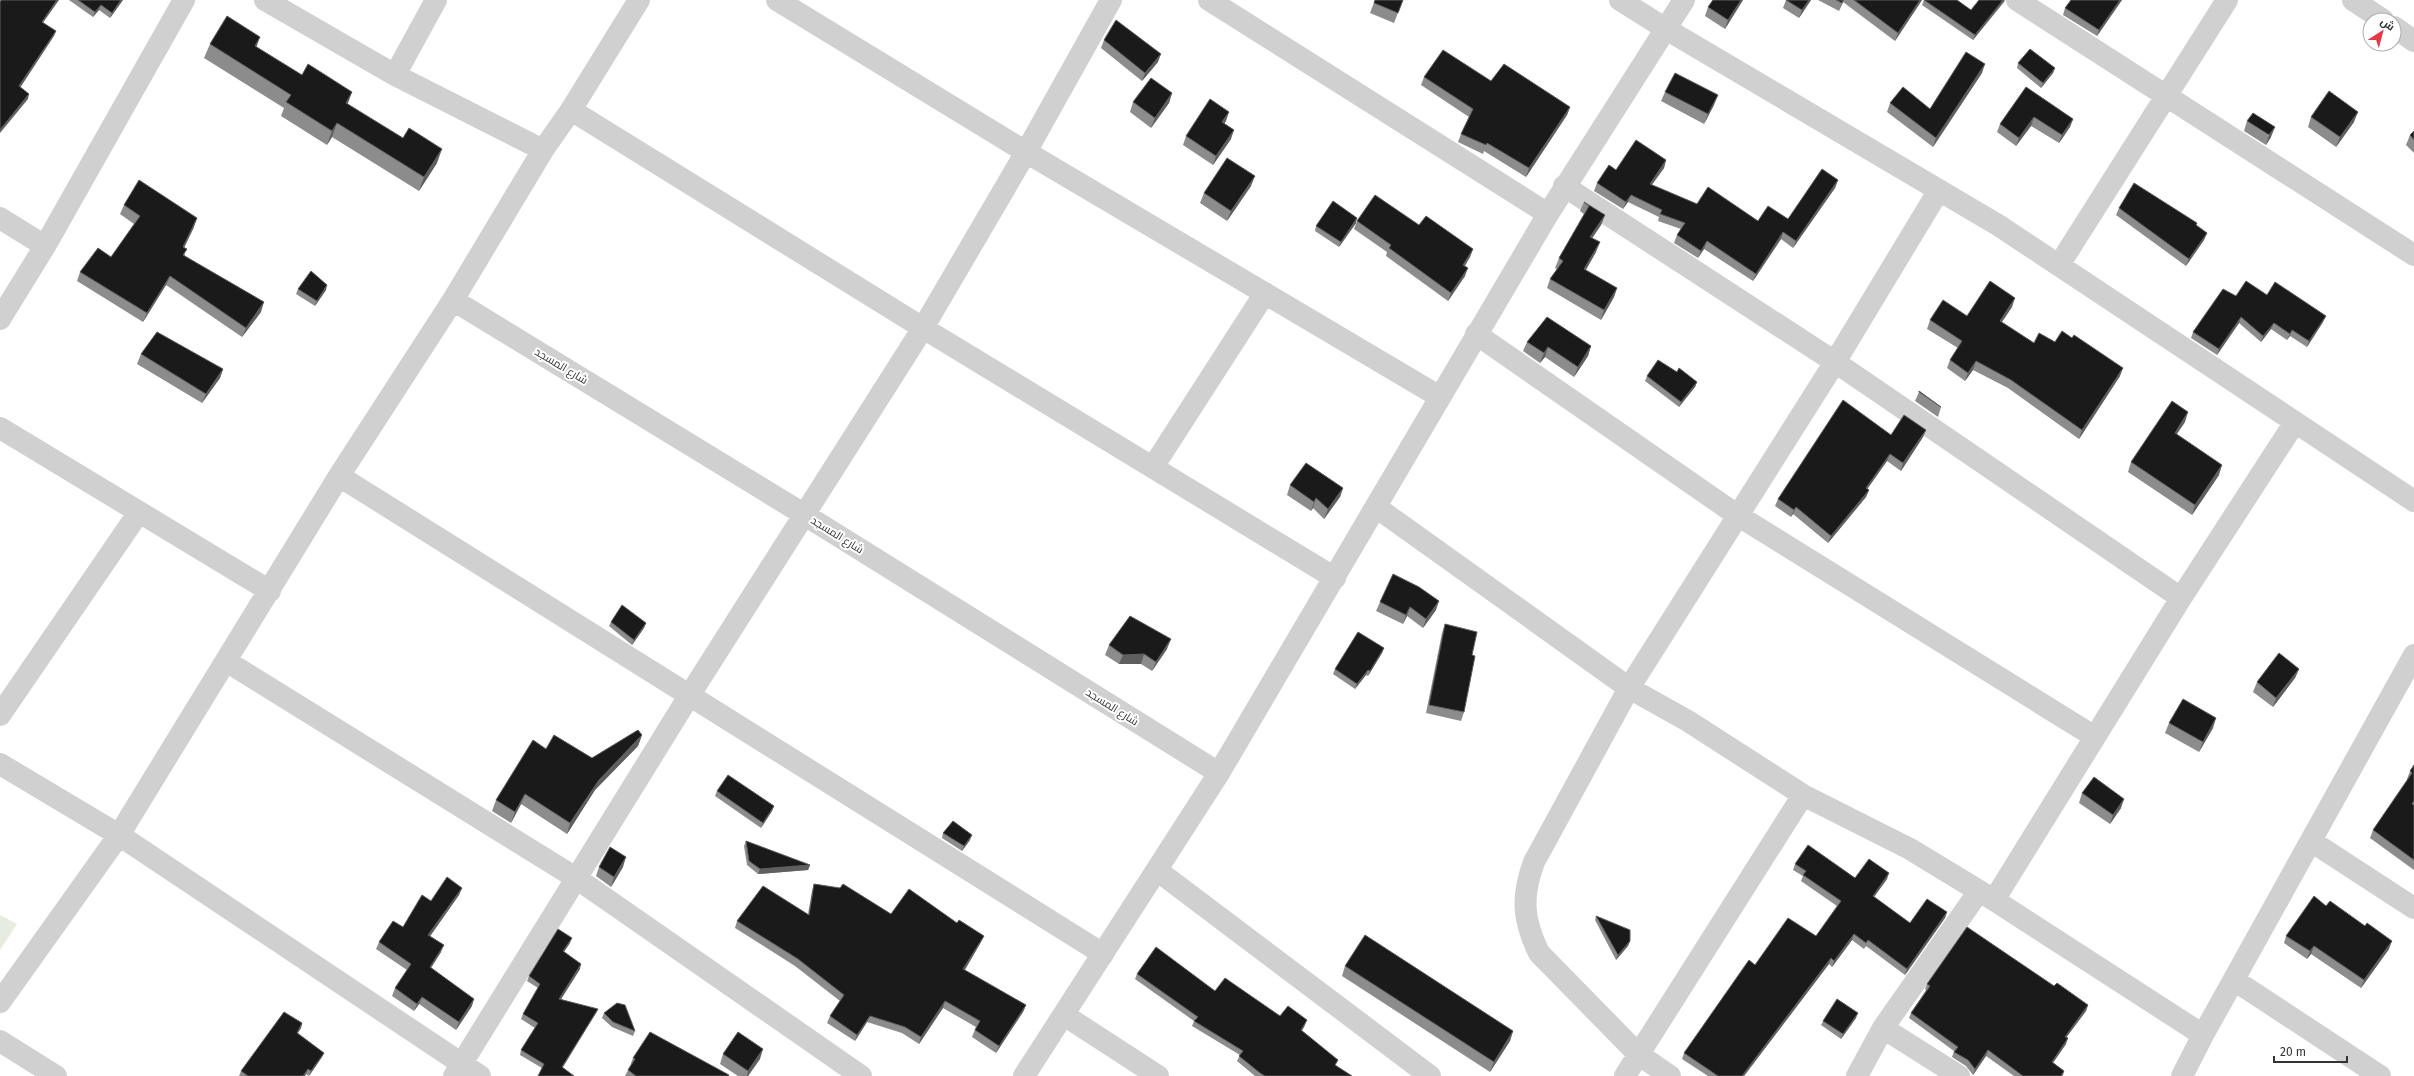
<svg xmlns="http://www.w3.org/2000/svg" width="2414" height="1076" font-family="'Fira Sans',Cairo,sans-serif">
	<style>
		.green { fill: #e6ecdf }
		.lines { fill: none; stroke-linecap: round; stroke-linejoin: round }
		.minor { stroke: #d0d0d0; stroke-width: 22 }
		.tertiary { stroke: #d0d0d0; stroke-width: 22 }
		.wall { fill: #8c8c8c }
		.shaded-wall { fill: #5f5f5f }
		.building { fill: #1a1a1a; stroke: #5f5f5f }
		.labels { text-anchor: middle; dominant-baseline: central; stroke-width: 4; stroke-linejoin: round; paint-order: stroke }
		.street-label { font-size: 11px; fill: #333; stroke: #fff }
	</style>
	<rect width="100%" height="100%" fill="#fff"/>
	<!-- green -->
	<path class="green" d="M0 915 17 924 0 950Z"/>
	<g class="lines">
		<!-- minor -->
		<path class="minor" d="M265 0 395 75 543 150
			M777 0 1026 152 1440 397
			M1209 0 1548 214
			M1620 0 1666 29 1998 225 2414 501
			M2017 0 2414 255
			M2353 0 2383 20
			M2394 27 2414 41
			M395 75 436 0
			M571 110 923 328 1335 578
			M1564 186 1835 362 2181 598
			M0 218 45 246
			M2059 265 2227 0
			M453 300 805 515 1219 773
			M0 319 45 246 184 0
			M1476 334 1737 515 2095 737
			M0 428 270 591
			M1153 467 1265 293
			M339 476 1103 954
			M1376 507 1629 688 1688 721 1803 795 1910 849 1994 900 2203 1035
			M226 661 576 878 861 1076
			M0 715 139 512
			M0 764 119 835 480 1076
			M2311 841 2414 908
			M1158 871 1430 1076
			M1994 900 2181 598 2295 422
			M2234 980 2380 1076
			M0 1002 119 835 339 476 453 300 543 150 571 110 639 0
			M1064 1015 1158 1076
			M1883 1028 1959 1076
			M0 1041 56 1076
			M454 1076 689 696 923 328 1026 152 1111 0
			M1625 1076 1803 795
			M1670 1076 1638 1054 1539 953C1523 920 1521 897 1534 862L1629 688 1835 362 1939 190
			M1857 1076 1883 1028 1979 891
			M2182 1076 2203 1035 2414 655"/>
		<!-- tertiary -->
		<path class="tertiary" d="M1024 1076 1219 773 1548 214 1684 0"/>
	</g>
	<!-- wall -->
	<path class="wall" d="M69 0H123L110 18 99 10 93 17Z
		M1375 0H1403L1394 23 1370 13Z
		M1713 0H1743L1725 29 1705 16 1708 7Z
		M1786 0H1811L1799 18 1783 8Z
		M1818 0H1922L1895 41 1843 2 1839 11Z
		M1924 0 1971 10 2005 1 1973 40 1922 5Z
		M2122 0 2097 36 2063 15 2065 8Z
		M1104 40 1158 62 1142 81 1101 48Z
		M210 44 256 47 348 104 437 163 419 191 332 137 327 145 281 116 284 108 204 58Z
		M2018 63 2055 68 2053 73 2041 88 2017 68Z
		M1982 73 1933 147 1887 112 1890 103 1930 109Z
		M1424 77 1491 81 1570 107 1567 115 1526 177 1484 151 1483 154 1458 142 1461 134 1469 117 1421 85Z
		M2026 87 2073 119 2070 127 2059 143 2031 126 2016 146 1997 132 2000 124Z
		M1665 92 1714 105 1704 124 1661 101Z
		M1172 93 1169 103 1151 128 1130 112 1133 102Z
		M2311 117 2354 122 2336 147 2308 127Z
		M1226 121 1224 124 1231 139 1213 165 1183 145 1186 136Z
		M2247 121 2271 137 2266 145 2244 131Z
		M2414 131V153L2406 145 2410 135Z
		M1666 160 1664 168 1652 185 1697 204 1758 221 1788 219 1838 180 1835 188 1793 248 1781 239 1753 281 1704 249 1698 258 1674 243 1677 235 1681 229 1658 221 1659 217 1628 202 1623 209 1594 191 1597 183 1616 170Z
		M1251 186 1227 221 1200 203 1204 193Z
		M1584 202 1605 215 1601 225 1592 238 1596 252 1586 270 1617 288 1614 297 1601 320 1547 288 1550 279 1557 269 1555 268 1559 258 1584 214 1580 211Z
		M124 205 194 227 184 248 185 256 261 312 242 337 166 285 143 322 77 281 80 272 111 257 134 224 120 214Z
		M2119 208 2196 225 2207 233 2204 240 2186 266 2116 215Z
		M1357 221 1419 225 1473 249 1470 257 1465 266V276L1448 301 1386 256 1387 252 1354 229Z
		M1356 223 1339 247 1315 231 1316 226Z
		M298 289 326 290 315 306 296 294Z
		M2267 295 2323 322 2307 347 2290 336 2287 340 2271 329 2261 342 2239 323 2217 355 2191 338 2193 332 2236 296Z
		M2012 307 2002 322 2034 343 2055 342 2120 376 2079 439 2008 388 1973 370 1965 381 1947 368 1950 360 1958 348 1927 329 1930 320 1967 316Z
		M1527 342 1591 346 1588 356 1574 377 1545 357 1540 363 1523 351Z
		M141 354 223 369 220 378 202 403 137 364Z
		M1677 372 1697 382 1695 387 1679 407 1645 381 1647 376Z
		M1919 392 1941 407 1938 417 1915 401Z
		M2185 422 2177 434 2219 475 2192 515 2128 472 2131 462Z
		M1926 430 1923 437 1901 471 1887 461 1867 489 1869 490 1866 497 1828 543 1793 514 1791 517 1775 506 1778 499 1891 435Z
		M1290 485 1343 488 1340 497 1324 519 1313 508 1311 511 1287 495Z
		M1380 602 1436 610 1423 628 1407 616 1403 624 1376 611Z
		M611 622 646 623 644 628 632 645 609 626Z
		M1445 624 1472 655 1464 712 1461 721 1426 713 1442 633Z
		M1109 645 1167 649 1152 671 1141 664H1119L1105 655Z
		M1384 648 1382 653 1368 676 1366 675 1355 689 1333 674 1335 669Z
		M2299 669 2295 678 2273 707 2253 692 2257 682Z
		M2169 723 2213 728 2199 752 2165 733Z
		M642 735 638 746 595 790 567 834 521 804 511 823 492 811 496 800 546 749 592 758Z
		M2414 765V870L2370 838 2373 830 2408 780 2407 779 2410 771Z
		M717 791 774 806 772 811 761 828 715 796Z
		M2082 793 2121 808 2110 824 2079 803Z
		M943 833 970 840 962 851 942 838Z
		M746 841 810 865 808 870 758 874 747 865 744 846Z
		M1795 864 1855 878 1887 879 1874 897 1910 923 1947 912 1945 918 1905 975 1866 946 1864 949 1852 940 1832 967 1829 964 1744 1076H1708L1682 1059 1684 1053 1755 965 1816 936 1837 906 1801 881 1803 876 1793 870Z
		M599 867H623L611 887 596 876Z
		M814 884 891 914 981 942 965 970 1026 1005 1023 1012 996 1053 972 1037 976 1027 943 1008 919 1044 902 1033 867 1022 855 1041 827 1023 830 1016 840 1001 795 966 735 928 737 921 808 914 812 891Z
		M462 888 459 895 430 936 441 952 431 968 472 1006 456 1030 419 1004 414 1011 392 996 395 988 407 970 376 949 379 942 403 927 431 901Z
		M1596 916 1630 941 1628 946 1616 960 1595 920Z
		M2286 936 2389 949 2361 988 2311 954 2307 959 2284 943Z
		M570 943 564 952 580 969 561 999 596 1013 542 1068 520 1055 521 1050 535 1028 521 1019 523 1014 538 988 527 981 529 976Z
		M1345 966 1513 1031 1510 1041 1490 1072 1342 976Z
		M1137 974 1215 991 1305 1025 1302 1031 1336 1066 1352 1076H1255L1237 1061 1240 1055 1192 1026 1194 1021 1135 979Z
		M1927 984 2054 986 2088 1005 2086 1011 2066 1037V1044L2053 1063 2064 1071 2063 1076H2014L1986 1056 1973 1075 1966 1066 1952 1057 1954 1051 1909 1018 1911 1013 1926 990 1925 989Z
		M604 1013 635 1031 633 1036 612 1027 602 1018Z
		M1856 1018 1841 1039 1821 1025 1823 1021Z
		M302 1023 301 1028 298 1033 324 1053 322 1057 309 1076 306 1074 305 1076H239L241 1071Z
		M723 1054 760 1059 748 1076H738L720 1064Z
		M633 1058 729 1076H625L630 1066Z"/>
	<!-- shaded-wall -->
	<path class="shaded-wall" d="M57 0H59L40 27 42 22Z
		M121 0H123L110 18 112 13Z
		M1741 0H1743L1725 29 1728 20Z
		M1809 0H1811L1799 18 1802 10Z
		M1843 0H1844L1843 2 1839 11Z
		M1920 0H1922L1895 41 1898 33Z
		M2003 0H2005L1973 40 1975 35Z
		M2120 0H2122L2097 36 2099 30Z
		M101 5 99 10 93 17 95 12Z
		M56 31 54 36 18 91 19 86Z
		M260 37 255 51V46Z
		M1161 54 1158 62 1142 81 1145 73Z
		M1985 64 1982 73 1933 147 1936 138Z
		M2055 68 2053 73 2041 88 2043 83Z
		M352 92 347 106 346 103Z
		M1172 93 1169 103 1151 128 1155 118Z
		M29 94 28 99 0 133V130Z
		M1718 95 1714 105 1704 124 1708 114Z
		M1570 107 1567 115 1526 177 1529 168Z
		M1229 112 1226 121 1219 131 1222 122Z
		M2358 112 2354 122 2336 147 2340 137Z
		M2034 117 2031 126 2016 146 2019 138Z
		M2073 119 2070 127 2059 143 2062 135Z
		M337 123 332 137 327 145 332 131Z
		M2275 127 2271 137 2266 145 2269 135Z
		M1234 130 1231 139 1213 165 1216 156Z
		M442 149 437 163 419 191 424 177Z
		M1666 160 1664 168 1647 191 1650 184Z
		M1255 176 1251 186 1227 221 1231 211Z
		M1838 180 1835 188 1793 248 1796 241Z
		M1631 195 1628 202 1623 209 1626 202Z
		M1605 215 1601 225 1587 246 1590 237Z
		M197 218 194 227 180 256 183 247Z
		M1357 218 1356 223 1339 247 1341 242Z
		M1783 232 1781 239 1753 281 1756 274Z
		M2207 233 2204 240 2186 266 2189 259Z
		M1707 241 1704 249 1698 258 1701 251Z
		M1600 242 1596 252 1581 278 1584 269Z
		M1473 249 1470 257 1460 273 1463 265Z
		M1468 268 1465 276 1448 301 1451 293Z
		M170 276 166 285 143 322 147 313Z
		M327 285 326 290 315 306 317 301Z
		M1617 288 1614 297 1601 320 1604 310Z
		M2015 298 2012 307 1997 329 2000 321Z
		M264 302 261 312 242 337 246 328Z
		M2326 316 2323 322 2307 347 2309 341Z
		M2241 317 2239 323 2217 355 2219 349Z
		M2274 323 2271 329 2261 342 2263 336Z
		M2292 330 2290 336 2287 340Z
		M1591 346 1588 356 1574 377 1578 367Z
		M1548 347 1545 357 1540 363 1544 353Z
		M1976 361 1973 370 1965 381 1968 373Z
		M2123 368 2120 376 2079 439 2082 430Z
		M223 369 220 378 202 403 206 394Z
		M1697 382 1695 387 1679 407 1681 402Z
		M2188 412 2185 422 2171 442 2175 433Z
		M1926 430 1923 437 1901 471 1903 463Z
		M1890 454 1887 461 1863 495 1866 488Z
		M2222 465 2219 475 2192 515 2195 505Z
		M1343 488 1340 497 1324 519 1328 509Z
		M1869 490 1866 497 1828 543 1831 536Z
		M1316 498 1313 508 1311 511 1314 502Z
		M1796 507 1793 514 1791 517 1794 510Z
		M1439 601 1436 610 1423 628 1426 619Z
		M1410 607 1407 616 1403 624 1406 615Z
		M646 623 644 628 632 645 634 640Z
		M1171 639 1167 649 1152 671 1156 662Z
		M1384 648 1382 653 1368 676 1370 671Z
		M1144 654 1141 664H1119L1123 655Z
		M2299 669 2295 678 2273 707 2276 698Z
		M1368 670 1366 675 1355 689 1357 684Z
		M2216 718 2213 728 2199 752 2203 742Z
		M642 735 638 746 595 790 567 834 570 823 599 780Z
		M525 794 521 804 511 823 515 812Z
		M2124 799 2121 808 2110 824 2113 815Z
		M774 806 772 811 761 828 763 823Z
		M972 835 970 840 962 851 964 846Z
		M626 857 623 867 611 887 614 877Z
		M810 865 808 870 758 874 760 869Z
		M1889 873 1887 879 1871 901 1873 896Z
		M462 888 459 895 426 942 428 935Z
		M1947 912 1945 918 1905 975 1907 969Z
		M1854 934 1852 940 1832 967 1834 961Z
		M984 936 981 942 961 976 963 969Z
		M572 938 570 943 561 956 563 951Z
		M1630 941 1628 946 1616 960 1618 955Z
		M2392 941 2389 949 2361 988 2364 980Z
		M444 945 441 952 427 974 430 967Z
		M2314 946 2311 954 2307 959 2310 951Z
		M1831 958 1829 964 1744 1076H1742Z
		M581 964 580 969 558 1004 559 999Z
		M422 997 419 1004 414 1011 417 1004Z
		M474 999 472 1006 456 1030 459 1022Z
		M945 1001 943 1008 919 1044 921 1037Z
		M1026 1005 1023 1012 996 1053 999 1046Z
		M2088 1005 2086 1011 2063 1042 2065 1037Z
		M598 1009 596 1013 560 1072 562 1067Z
		M1858 1013 1856 1018 1841 1039 1843 1034Z
		M870 1016 867 1022 855 1041 857 1035Z
		M1307 1020 1305 1025 1299 1035 1301 1030Z
		M302 1023 301 1028 295 1037Z
		M1513 1031 1510 1041 1490 1072 1494 1062Z
		M2068 1038 2066 1044 2050 1067 2052 1062Z
		M763 1049 760 1059 748 1076H747L748 1071Z
		M1988 1050 1986 1056 1973 1075 1975 1069Z
		M324 1053 322 1057 309 1076 311 1071Z
		M308 1069 306 1074 305 1076H303Z"/>
	<!-- building -->
	<path class="building" d="M1 0H57L42 22 56 31 19 86 29 94 0 130V2Z
		M78 0H121L112 13 101 5 95 12Z
		M1375 0H1403L1398 13 1374 3Z
		M1713 0H1741L1728 20 1708 7Z
		M1786 0H1809L1802 10Z
		M1836 0H1843L1842 3Z
		M1854 0H1920L1898 33Z
		M1924 0H1957L1971 10 1979 0H2003L1975 35Z
		M2071 0H2120L2099 30 2065 8Z
		M227 16 260 37 255 46 302 75 308 64 352 92 346 103 403 138 409 128 442 149 424 177 337 123 332 131 286 102 291 95 210 44Z
		M1116 20 1161 54 1145 73 1104 40Z
		M2030 49 2055 68 2043 83 2018 63Z
		M1443 50 1491 81 1504 64 1570 107 1529 168 1487 143 1486 145 1461 134 1473 109 1424 77Z
		M1966 52 1985 64 1936 138 1890 103 1903 87 1930 109Z
		M1675 73 1718 95 1708 114 1665 92Z
		M1151 78 1172 93 1155 118 1133 102Z
		M2026 87 2073 119 2062 135 2034 117 2019 138 2000 124Z
		M2329 91 2358 112 2340 137 2311 117Z
		M1210 99 1229 112 1222 122 1234 130 1216 156 1186 136Z
		M2253 113 2275 127 2269 135 2247 121Z
		M2414 131V140L2410 135Z
		M1636 140 1666 160 1650 184 1697 204 1708 187 1758 221 1768 206 1788 219 1822 169 1838 180 1796 241 1783 232 1756 274 1707 241 1701 251 1677 235 1685 223 1660 214 1662 210 1631 195 1626 202 1597 183 1609 165 1616 170Z
		M1227 158 1255 176 1231 211 1204 193Z
		M139 180 197 218 183 247 187 249 183 255 264 302 246 328 170 276 147 313 80 272 98 248 111 257 140 216 124 205Z
		M2134 183 2197 223 2196 225 2207 233 2189 259 2119 208Z
		M1375 195 1419 225 1426 216 1473 249 1463 265 1468 268 1451 293 1389 248 1391 245 1357 221Z
		M1333 201 1357 218 1341 242 1316 226Z
		M1584 202 1605 215 1590 237 1600 242 1584 269 1617 288 1604 310 1550 279 1563 261 1559 258 1589 206Z
		M311 271 327 285 317 301 298 289Z
		M1990 281 2015 298 2000 321 2034 343 2039 333 2055 342 2062 331 2072 338 2074 335 2123 368 2082 430 2011 380 1976 361 1968 373 1950 360 1962 341 1930 320 1943 300 1967 316Z
		M2246 281 2267 295 2275 282 2326 316 2309 341 2292 330 2290 334 2274 323 2263 336 2241 317 2219 349 2193 332 2223 289 2236 296Z
		M1547 317 1591 346 1578 367 1548 347 1544 353 1527 342Z
		M157 332 223 369 206 394 141 354Z
		M1658 360 1677 372 1679 368 1697 382 1681 402 1647 376Z
		M1919 391 1941 407 1919 392Z
		M1843 400 1891 435 1904 415 1926 430 1903 463 1890 454 1866 488 1869 490 1831 536 1796 507 1794 510 1778 499Z
		M2172 401 2188 412 2175 433 2222 465 2195 505 2131 462Z
		M1306 463 1343 488 1328 509 1316 498 1314 502 1290 485Z
		M1393 574 1419 587 1439 601 1426 619 1410 607 1406 615 1380 602Z
		M622 605 646 623 634 640 611 622Z
		M1130 616 1171 639 1156 662 1144 654 1123 655 1109 645Z
		M1445 624 1477 632 1472 655 1475 656 1464 712 1429 705Z
		M1358 632 1384 648 1370 671 1368 670 1357 684 1335 669Z
		M2279 653 2299 669 2276 698 2257 682Z
		M2183 699 2216 718 2203 742 2169 723Z
		M638 730 642 735 599 780 570 823 525 794 515 812 496 800 533 740 546 749 554 735 592 758Z
		M2414 765V801L2412 804 2414 805V860L2373 830 2412 773 2410 771Z
		M728 775 774 806 763 823 717 791Z
		M2094 777 2124 799 2113 815 2082 793Z
		M953 821 972 835 964 846 943 833Z
		M746 841 810 865 760 869 749 861Z
		M1808 845 1855 878 1869 859 1889 873 1873 896 1910 923 1927 899 1947 912 1907 969 1868 940 1866 943 1854 934 1834 961 1831 958 1742 1076H1718L1684 1053 1749 960 1755 965 1788 918 1816 936 1841 901 1803 875 1806 871 1795 864Z
		M610 847 626 857 614 877 599 867Z
		M447 877 462 888 428 935 444 945 430 967 474 999 459 1022 422 997 417 1004 395 988 411 964 379 942 393 921 403 927 422 895 431 901Z
		M814 884 840 888 843 884 891 914 909 889 957 923 959 920 984 936 963 969 1026 1005 999 1046 975 1030 980 1021 945 1001 921 1037 905 1027 870 1016 857 1035 830 1016 844 995 798 959 737 921 763 886 809 915Z
		M2314 896 2326 906 2330 901 2365 926 2367 923 2392 941 2364 980 2314 946 2310 951 2286 936Z
		M1596 916 1630 930V941L1618 955Z
		M1967 927 2054 986 2057 983 2088 1005 2065 1037 2068 1038 2052 1062 2064 1071 2061 1076H2023L1988 1050 1975 1069 1968 1060 1954 1052 1958 1047 1911 1013 1930 986 1927 984Z
		M558 929 572 938 563 951 581 964 559 999 598 1009 562 1067 574 1076H538L544 1064 521 1050 538 1023 523 1014 540 984 529 976Z
		M1365 935 1513 1031 1494 1062 1345 966Z
		M1156 947 1215 991 1225 978 1280 1016 1288 1006 1307 1020 1301 1030 1338 1060 1335 1065 1352 1076H1265L1260 1073 1239 1056 1243 1051 1194 1021 1198 1017 1137 974Z
		M1837 999 1858 1013 1843 1034 1823 1021Z
		M617 1003 625 1005 635 1031 613 1022 604 1013Z
		M284 1012 302 1023 297 1033 324 1053 311 1071 308 1069 303 1076H248L241 1071Z
		M650 1032 729 1075 728 1076H636L628 1070 635 1059 633 1058Z
		M738 1032 763 1049 748 1071 723 1054Z"/>
	<g class="labels">
		<!-- street labels -->
		<g class="street-label">
			<text transform="translate(561 366) rotate(31)">شارع المسجد</text>
			<text transform="translate(837 535) rotate(32)">شارع المسجد</text>
			<text transform="translate(1112 707) rotate(32)">شارع المسجد</text>
		</g>
	</g>
	<!-- north arrow -->
	<g transform="translate(2382 32) rotate(36)"><circle r="19" fill="#ffffff" stroke="#adadad"/>
	<path d="M0-3L7 15L0 10L-7 15Z" fill="#e63946"/>
	<text y="-6" font-size="11" font-weight="bold" text-anchor="middle" fill="#333333">ش</text>
	</g>
	<!-- scale -->
	<path d="M2274 1056v6h73v-6" fill="none" stroke="#333333" stroke-width="2"/>
	<text x="2280" y="1056" font-size="12" fill="#333333" stroke="#ffffff" stroke-width="3" paint-order="stroke">20 m</text>
</svg>
